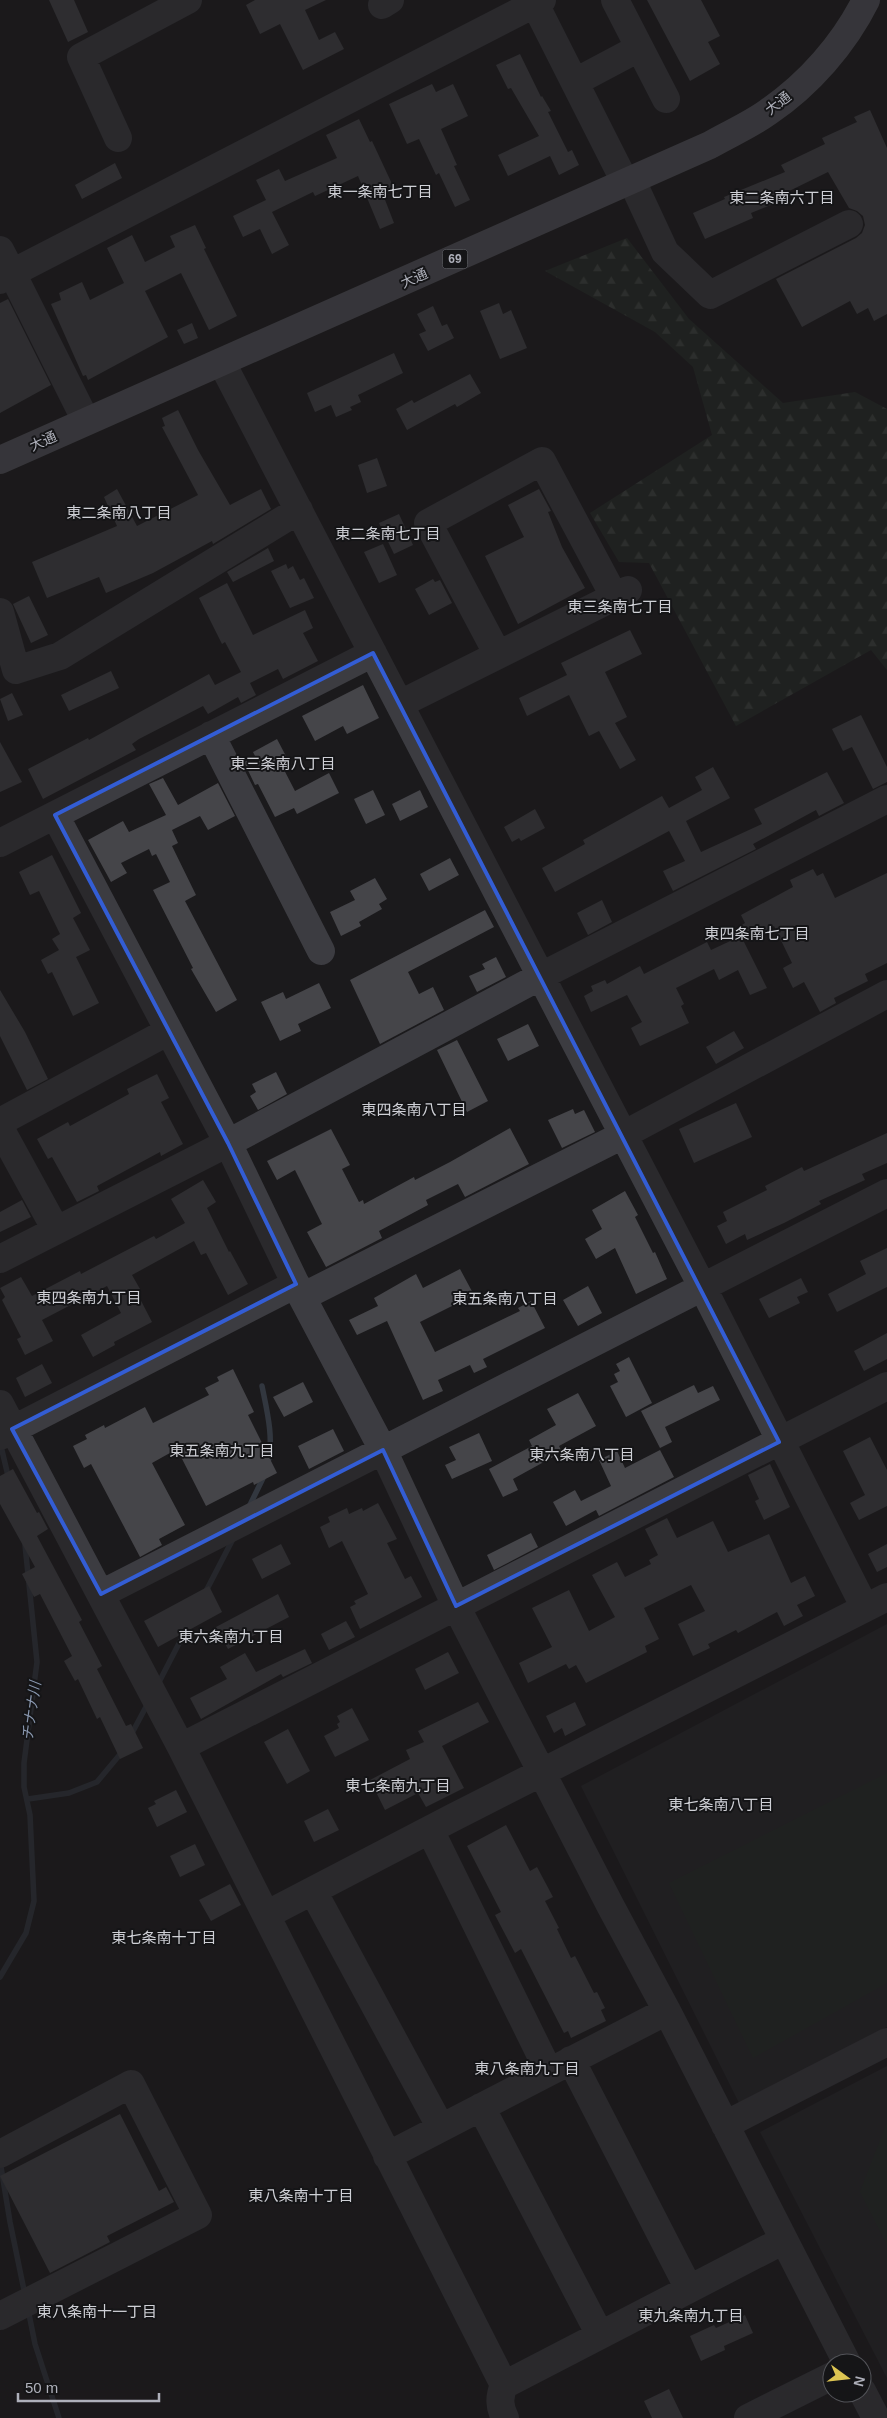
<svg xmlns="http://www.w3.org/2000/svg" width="887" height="2418" font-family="Helvetica,'Noto Sans JP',sans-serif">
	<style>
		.built { fill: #272629 }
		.forest { fill: url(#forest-firs) }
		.park { fill: #252c26 }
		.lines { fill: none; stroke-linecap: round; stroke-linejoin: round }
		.stream { stroke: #32373f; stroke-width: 5.5 }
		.building { fill: #454549 }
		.minor { stroke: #3c3c41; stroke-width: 28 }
		.major { stroke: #58585f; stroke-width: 28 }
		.marked { fill: none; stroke: #335dd4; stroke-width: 4; stroke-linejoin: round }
		.labels { text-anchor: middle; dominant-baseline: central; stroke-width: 4; stroke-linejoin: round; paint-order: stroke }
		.shield { fill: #151517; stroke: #808289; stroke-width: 1 }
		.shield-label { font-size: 12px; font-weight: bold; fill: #aeb0ba }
		.street-label { font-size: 14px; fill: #aeb0ba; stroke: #151517 }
		.neighbourhood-label { font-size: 15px; fill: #cfd0d6; stroke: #151517 }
		.water-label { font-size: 15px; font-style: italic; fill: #8a98b0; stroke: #151517 }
	</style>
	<defs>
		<pattern id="forest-firs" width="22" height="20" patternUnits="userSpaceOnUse" patternTransform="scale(1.25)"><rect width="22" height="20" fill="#252c26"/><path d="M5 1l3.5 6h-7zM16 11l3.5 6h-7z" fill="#424843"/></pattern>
	</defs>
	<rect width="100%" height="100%" fill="#1b1a1c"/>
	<!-- built -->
	<path class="built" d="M887 1624V2027L739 2103 581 1786Z
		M887 2066V2378L760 2132Z"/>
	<!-- forest -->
	<path class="forest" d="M627 238 689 319 783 403 855 392 887 409V670L871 650 736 726 649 563 619 562 590 513 712 435 693 367 655 332 545 271Z"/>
	<!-- park -->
	<path class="park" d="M887 1773V1983L753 2058 669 1883Z
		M887 2122V2245L860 2192Z"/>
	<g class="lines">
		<!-- stream -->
		<path class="stream" d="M262 1386C267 1411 274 1438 268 1463
			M0 1442 9 1480
			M248 1509 265 1474
			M205 1593 234 1537
			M158 1684 188 1626
			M131 1735 148 1703
			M28 1799 69 1793 97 1782 122 1752
			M0 1977 26 1933 34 1901 30 1815 24 1787V1763L37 1662 25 1545
			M0 2161 10 2222 25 2295
			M28 2309 35 2344 59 2418"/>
	</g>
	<!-- building -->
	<path class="building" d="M49 0H74L88 32 68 42Z
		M255 0H326L305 10 319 40 335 32 344 49 303 70 280 24 260 34 246 5Z
		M647 0H701L720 36 708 42 720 64 690 81Z
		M520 54 541 97 542 96 551 111 548 112 568 152 572 150 579 165 559 175 550 156 508 176 498 155 539 136 511 88 508 89 496 65Z
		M432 84 436 92 453 84 468 116 441 129 457 165 454 166 470 200 455 207 439 173 436 175 419 139 407 144 389 104Z
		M870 110 887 148V314L874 321 868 308 857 314 850 301 802 327 776 279 856 238 862 233 865 225 863 216 857 211 849 208 828 172 779 196 781 201 751 213 753 218 705 239 693 213 725 199 724 197 785 172 781 165 825 144 822 138 857 122 854 117Z
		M359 119 370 142 372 141 393 186 382 192 394 223 380 229 358 176 315 196 313 192 272 212 289 245 272 254 260 229 243 237 233 216 266 200 256 180 279 169 285 181 337 158 326 135Z
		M115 163 122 178 82 199 75 185Z
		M195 225 206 248 204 249 237 316 209 330 181 273 145 291 168 337 88 380 86 375 83 376 51 304 61 300 59 293 82 282 90 300 124 283 107 248 132 235 145 262 175 247 170 236Z
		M8 299 51 385 0 413V303Z
		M499 303 503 314 511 310 527 348 500 359 480 311Z
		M433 306 442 326 447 324 454 338 428 351 419 334 426 331 417 314Z
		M192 323 198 338 184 344 177 330Z
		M394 353 403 373 358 395 361 402 350 407 352 410 336 417 331 405 315 412 307 393Z
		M470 374 481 393 457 407 455 404 407 430 396 409 412 400 414 403Z
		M178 410 198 450 230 505 261 489 271 509 213 544 212 541 153 573 106 593 99 577 47 598 32 562 117 526 104 497 117 489 137 526 198 495 162 427 165 426 162 418Z
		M377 458 387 486 367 493 358 465Z
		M539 489 551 511 548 512 562 547 585 588 518 624 485 556 524 537 508 505Z
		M399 514 413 545 394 554 379 523Z
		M383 544 397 575 379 583 364 552Z
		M268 548 274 561 233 582 227 572Z
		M286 564 288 569 293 566 300 580 304 578 314 598 290 608 271 571Z
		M433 579 435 582 440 580 452 603 429 615 415 589Z
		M227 583 253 635 305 610 313 628 303 633 318 661 283 679 278 669 250 683 256 695 241 703 238 697 208 714 203 706 139 739 132 744 136 750 43 799 28 769 88 738 89 740 209 674 215 685 241 672 225 642 222 644 199 598Z
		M29 596 48 635 31 643 13 604Z
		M630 630 642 654 605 672 627 717 615 723 636 760 620 769 599 731 589 736 569 695 527 716 519 698 567 675 561 663Z
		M111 671 119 688 69 711 61 695Z
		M363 685 379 718 347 734 343 726 315 741 302 716Z
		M12 693 23 715 8 721 0 699Z
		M861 715 887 767V782L873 789 852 747 843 751 832 729Z
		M277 739 287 758 280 762 295 791 329 773 339 793 297 814 294 808 275 817 258 784 255 785 244 762 255 756 253 752Z
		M0 742 22 782 0 792Z
		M713 767 730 798 686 821 701 852 762 824 754 809 827 772 844 803 819 816 816 810 753 844 756 849 673 891 663 871 685 861 669 831 555 892 542 868 585 844 583 840 662 796 669 808 702 790 695 777Z
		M163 778 178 805 218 783 235 816 208 830 200 816 172 830 178 843 172 846 196 895 185 901 237 1000 216 1012 191 969 193 968 153 890 170 882 156 854 152 856 149 849 121 863 127 873 111 882 88 840 123 821 129 832 166 815 149 784Z
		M373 790 385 815 366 824 354 799Z
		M420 790 428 807 400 821 392 804Z
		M535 809 545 828 521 841 519 838 512 842 504 827Z
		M52 855 81 913 73 918 90 950 76 957 99 1003 73 1016 52 972 48 974 41 960 59 950 52 939 60 934 39 891 30 895 19 872Z
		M450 858 459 875 429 891 420 874Z
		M813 869 817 876 823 873 835 898 887 873V963L865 974 868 981 834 998 836 1003 820 1012 804 982 793 988 783 968 792 963 774 926 749 939 742 925 745 923 741 915 793 887 790 880Z
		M375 878 387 899 379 904 382 909 359 922 361 926 341 936 330 912 355 900 350 891Z
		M602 900 612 922 588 935 577 913Z
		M485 910 494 927 408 972 419 994 433 987 444 1010 380 1044 350 980Z
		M741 936 767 988 750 995 738 970 719 980 714 969 676 988 684 1004 681 1006 689 1023 640 1046 631 1028 642 1022 627 995 591 1012 584 996 593 991 591 986 605 980 607 984 640 966 644 974 707 942 711 950Z
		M496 957 506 977 477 992 469 976 485 969 482 964Z
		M319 983 331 1008 298 1024 301 1031 280 1041 261 1002 283 992 286 999Z
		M0 990 25 1032 48 1079 27 1090 0 1036Z
		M528 1024 539 1046 508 1061 497 1039Z
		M734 1031 744 1048 716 1064 706 1047Z
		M457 1040 488 1101 467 1112 437 1050Z
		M276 1072 287 1094 258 1110 250 1096 256 1092 252 1084Z
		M157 1074 169 1098 161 1102 183 1144 161 1156 160 1152 97 1186 99 1191 77 1202 52 1157 48 1159 37 1139 68 1122 70 1126 129 1094 127 1089Z
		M736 1103 752 1137 694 1163 679 1129Z
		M573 1109 575 1114 584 1110 595 1132 562 1148 548 1120Z
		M510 1128 529 1164 465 1197 458 1184 426 1200 428 1205 379 1231 382 1238 326 1267 307 1232 322 1224 295 1170 277 1180 267 1161 331 1129 350 1165 342 1169 359 1202 363 1200 364 1204 414 1177 415 1180 450 1162Z
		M887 1133V1163L862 1174 865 1180 819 1201 821 1204 784 1223 747 1240 745 1234 726 1244 717 1226 727 1221 723 1212 767 1190 765 1186 802 1167 804 1171Z
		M203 1180 216 1202 207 1208 229 1252 230 1251 248 1284 228 1295 206 1253 201 1255 194 1241 132 1275 140 1289 136 1291 152 1322 114 1342 115 1345 93 1357 81 1335 121 1313 107 1286 42 1320 53 1341 25 1355 17 1339 21 1337 2 1300 5 1297 0 1288 21 1277 32 1296 80 1271 81 1274 154 1236 156 1239 185 1223 171 1199Z
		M625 1191 638 1215 635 1217 653 1253 655 1252 667 1279 636 1294 615 1248 596 1259 585 1239 602 1229 592 1210Z
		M22 1200 31 1217 0 1232V1212Z
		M887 1248V1287L837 1312 828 1294 866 1274 860 1261Z
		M460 1269 474 1295 420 1322 435 1352 520 1311 518 1308 531 1301 545 1328 483 1359 487 1367 474 1373 470 1365 438 1380 443 1391 423 1400 387 1321 357 1335 349 1320 378 1306 374 1298 416 1274 423 1288Z
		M801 1278 808 1292 797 1297 800 1303 769 1318 759 1299Z
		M588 1286 602 1313 578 1326 563 1300Z
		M887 1333V1359L864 1371 854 1351Z
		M629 1357 652 1403 626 1417 610 1386 618 1382 614 1374 620 1371 616 1364Z
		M42 1364 52 1383 25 1397 16 1378Z
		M233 1369 254 1412 248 1415 277 1473 254 1485 253 1482 206 1506 177 1449 152 1463 185 1525 159 1539 162 1545 140 1557 91 1464 84 1468 73 1446 87 1439 85 1435 104 1425 105 1428 145 1407 153 1423 209 1395 205 1388 219 1381 217 1377Z
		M303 1382 313 1402 284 1417 273 1397Z
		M694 1385 698 1393 713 1386 720 1400 665 1427 672 1442 660 1448 641 1411Z
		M578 1393 596 1426 559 1446 562 1452 513 1479 518 1490 503 1497 489 1469 532 1446 529 1440 556 1425 547 1409Z
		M333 1429 344 1451 309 1469 298 1446Z
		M479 1433 492 1461 452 1479 445 1465 456 1460 449 1447Z
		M870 1437 887 1470V1506L859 1520 850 1503 865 1495 843 1451Z
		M660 1450 674 1477 599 1516 596 1510 566 1526 553 1502 575 1490 581 1501 611 1486 599 1460 617 1451 625 1468Z
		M770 1464 790 1507 764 1520 755 1501 759 1499 748 1475Z
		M13 1469 37 1513 39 1512 48 1529 37 1536 82 1620 79 1622 102 1666 97 1669 126 1726 131 1724 143 1748 120 1759 100 1717 97 1719 78 1679 75 1681 64 1661 72 1656 40 1594 34 1597 22 1574 35 1567 0 1504V1476Z
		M378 1503 397 1539 387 1543 405 1579 411 1576 422 1597 360 1629 350 1607 356 1604 354 1601 368 1594 342 1541 329 1548 320 1527 330 1522 328 1517 347 1508 349 1514 362 1508 363 1511Z
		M667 1518 677 1538 713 1521 728 1552 769 1534 791 1583 805 1576 815 1596 797 1605 803 1616 784 1626 777 1612 738 1633 736 1630 708 1644 710 1648 693 1656 678 1624 705 1611 691 1585 644 1608 659 1639 645 1646 647 1652 586 1683 576 1665 569 1669 566 1664 528 1683 519 1663 552 1647 532 1608 569 1590 589 1631 615 1617 592 1575 617 1562 625 1577 651 1564 649 1560 658 1555 645 1529Z
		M531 1533 538 1547 494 1570 487 1555Z
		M281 1544 291 1564 262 1579 252 1559Z
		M887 1544V1567L877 1572 868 1554Z
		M209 1586 222 1612 158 1647 144 1621Z
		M278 1594 289 1617 228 1649 216 1627Z
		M346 1621 355 1637 329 1650 321 1634Z
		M305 1649 312 1663 283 1677 281 1674 201 1719 190 1698 227 1679 220 1667 245 1653 256 1672Z
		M448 1652 459 1673 425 1690 415 1669Z
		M478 1702 489 1722 442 1746 464 1788 426 1807 418 1793 385 1810 370 1780 410 1759 406 1750 424 1742 418 1731Z
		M575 1702 586 1725 565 1736 562 1728 554 1733 546 1716Z
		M352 1708 369 1740 335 1757 324 1736 339 1728 337 1724 340 1722 337 1716Z
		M288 1729 310 1771 287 1784 264 1742Z
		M176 1790 187 1812 157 1827 148 1808 156 1804 154 1801Z
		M328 1809 339 1830 314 1842 304 1821Z
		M506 1825 530 1871 537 1867 553 1897 545 1901 559 1928 557 1929 571 1958 575 1956 594 1993 597 1992 605 2008 601 2010 606 2021 571 2038 568 2031 564 2033 521 1949 515 1953 495 1915 501 1912 467 1846Z
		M195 1844 205 1865 180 1877 170 1856Z
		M230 1884 241 1905 211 1921 199 1900Z
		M120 2114 159 2191 166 2187 174 2202 107 2236 110 2242 50 2273 0 2176Z
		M745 2315 753 2333 724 2346 725 2350 701 2361 690 2336 714 2325 716 2328Z
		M669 2389 683 2418H652L644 2401Z"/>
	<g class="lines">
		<!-- minor -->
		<path class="minor" d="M533 0 626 184
			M615 0 666 99
			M382 5 390 0
			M575 82 639 48
			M118 138 81 57 188 0
			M632 181 665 252 710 295 849 224
			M0 250 12 273 0 280
			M222 363 703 1288 865 1608
			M86 421 12 273 542 0
			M0 612 16 670 60 656 299 510
			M498 655 428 523 542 461 614 596
			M400 704 628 590
			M211 735 321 951
			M0 843 373 653
			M0 1122 169 1031
			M0 1128 56 1230
			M0 1259 228 1143 55 815
			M302 1297 623 1135 887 994
			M0 1404 181 1747
			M0 1436 296 1284
			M101 1594 887 1193
			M430 1830 549 2072
			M313 1891 441 2128
			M266 1915 181 1747 887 1386
			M571 2060 689 2289
			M481 2107 600 2335
			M725 2125 887 2042
			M0 2154 131 2084 198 2215 0 2316
			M387 2156 667 2011
			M784 2240 504 2385 266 1915 454 1817 887 1597
			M847 2363 667 2011 610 1905 456 1606 383 1450 302 1297 228 1143 541 976 887 799
			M504 2385C499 2397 499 2406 505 2418
			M862 2391 876 2418
			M748 2418 832 2376"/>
		<!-- major -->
		<path class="major" d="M0 460 710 145C729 134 750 125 768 112 809 84 844 44 866 0"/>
	</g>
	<!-- marked area -->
	<path d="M0 0H887V2418H0ZM373 653 779 1442 456 1606 383 1450 101 1594 12 1429 296 1284 228 1143 55 815Z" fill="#1b1a1c" fill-opacity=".55" fill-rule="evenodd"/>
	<path class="marked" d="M373 653 779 1442 456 1606 383 1450 101 1594 12 1429 296 1284 228 1143 55 815Z"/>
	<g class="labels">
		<!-- shield labels -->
		<rect class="shield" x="442.5" y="249.5" width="25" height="19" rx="4"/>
		<g class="shield-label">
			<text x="455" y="259">69</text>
		</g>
		<!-- street labels -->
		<g class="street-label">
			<text transform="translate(778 103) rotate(-38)">大通</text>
			<text transform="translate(414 278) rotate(-24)">大通</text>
			<text transform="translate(43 441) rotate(-24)">大通</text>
		</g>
		<!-- neighbourhood labels -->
		<g class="neighbourhood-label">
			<text x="380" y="191">東一条南七丁目</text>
			<text x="782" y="197">東二条南六丁目</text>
			<text x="119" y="512">東二条南八丁目</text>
			<text x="388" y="533">東二条南七丁目</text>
			<text x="620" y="606">東三条南七丁目</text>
			<text x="283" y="763">東三条南八丁目</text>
			<text x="757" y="933">東四条南七丁目</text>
			<text x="414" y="1109">東四条南八丁目</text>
			<text x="89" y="1297">東四条南九丁目</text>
			<text x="505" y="1298">東五条南八丁目</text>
			<text x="222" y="1450">東五条南九丁目</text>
			<text x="582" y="1454">東六条南八丁目</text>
			<text x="231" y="1636">東六条南九丁目</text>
			<text x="398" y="1785">東七条南九丁目</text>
			<text x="721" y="1804">東七条南八丁目</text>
			<text x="164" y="1937">東七条南十丁目</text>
			<text x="527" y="2068">東八条南九丁目</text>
			<text x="301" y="2195">東八条南十丁目</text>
			<text x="97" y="2311">東八条南十一丁目</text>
			<text x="691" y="2315">東九条南九丁目</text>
		</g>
		<!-- water labels -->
		<g class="water-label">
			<text transform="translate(31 1711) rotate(-82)">チナナ川</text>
		</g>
	</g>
	<!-- north arrow -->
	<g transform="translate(847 2378) rotate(105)"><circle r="24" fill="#151517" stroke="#525358"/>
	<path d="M0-4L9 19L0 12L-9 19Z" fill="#ddc552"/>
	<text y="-8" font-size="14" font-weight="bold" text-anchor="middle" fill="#aeb0ba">N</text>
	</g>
	<!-- scale -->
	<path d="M18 2393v8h141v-8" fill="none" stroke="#aeb0ba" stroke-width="2.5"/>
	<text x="25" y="2393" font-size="15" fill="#aeb0ba" stroke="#151517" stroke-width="4" paint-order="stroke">50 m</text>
</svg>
